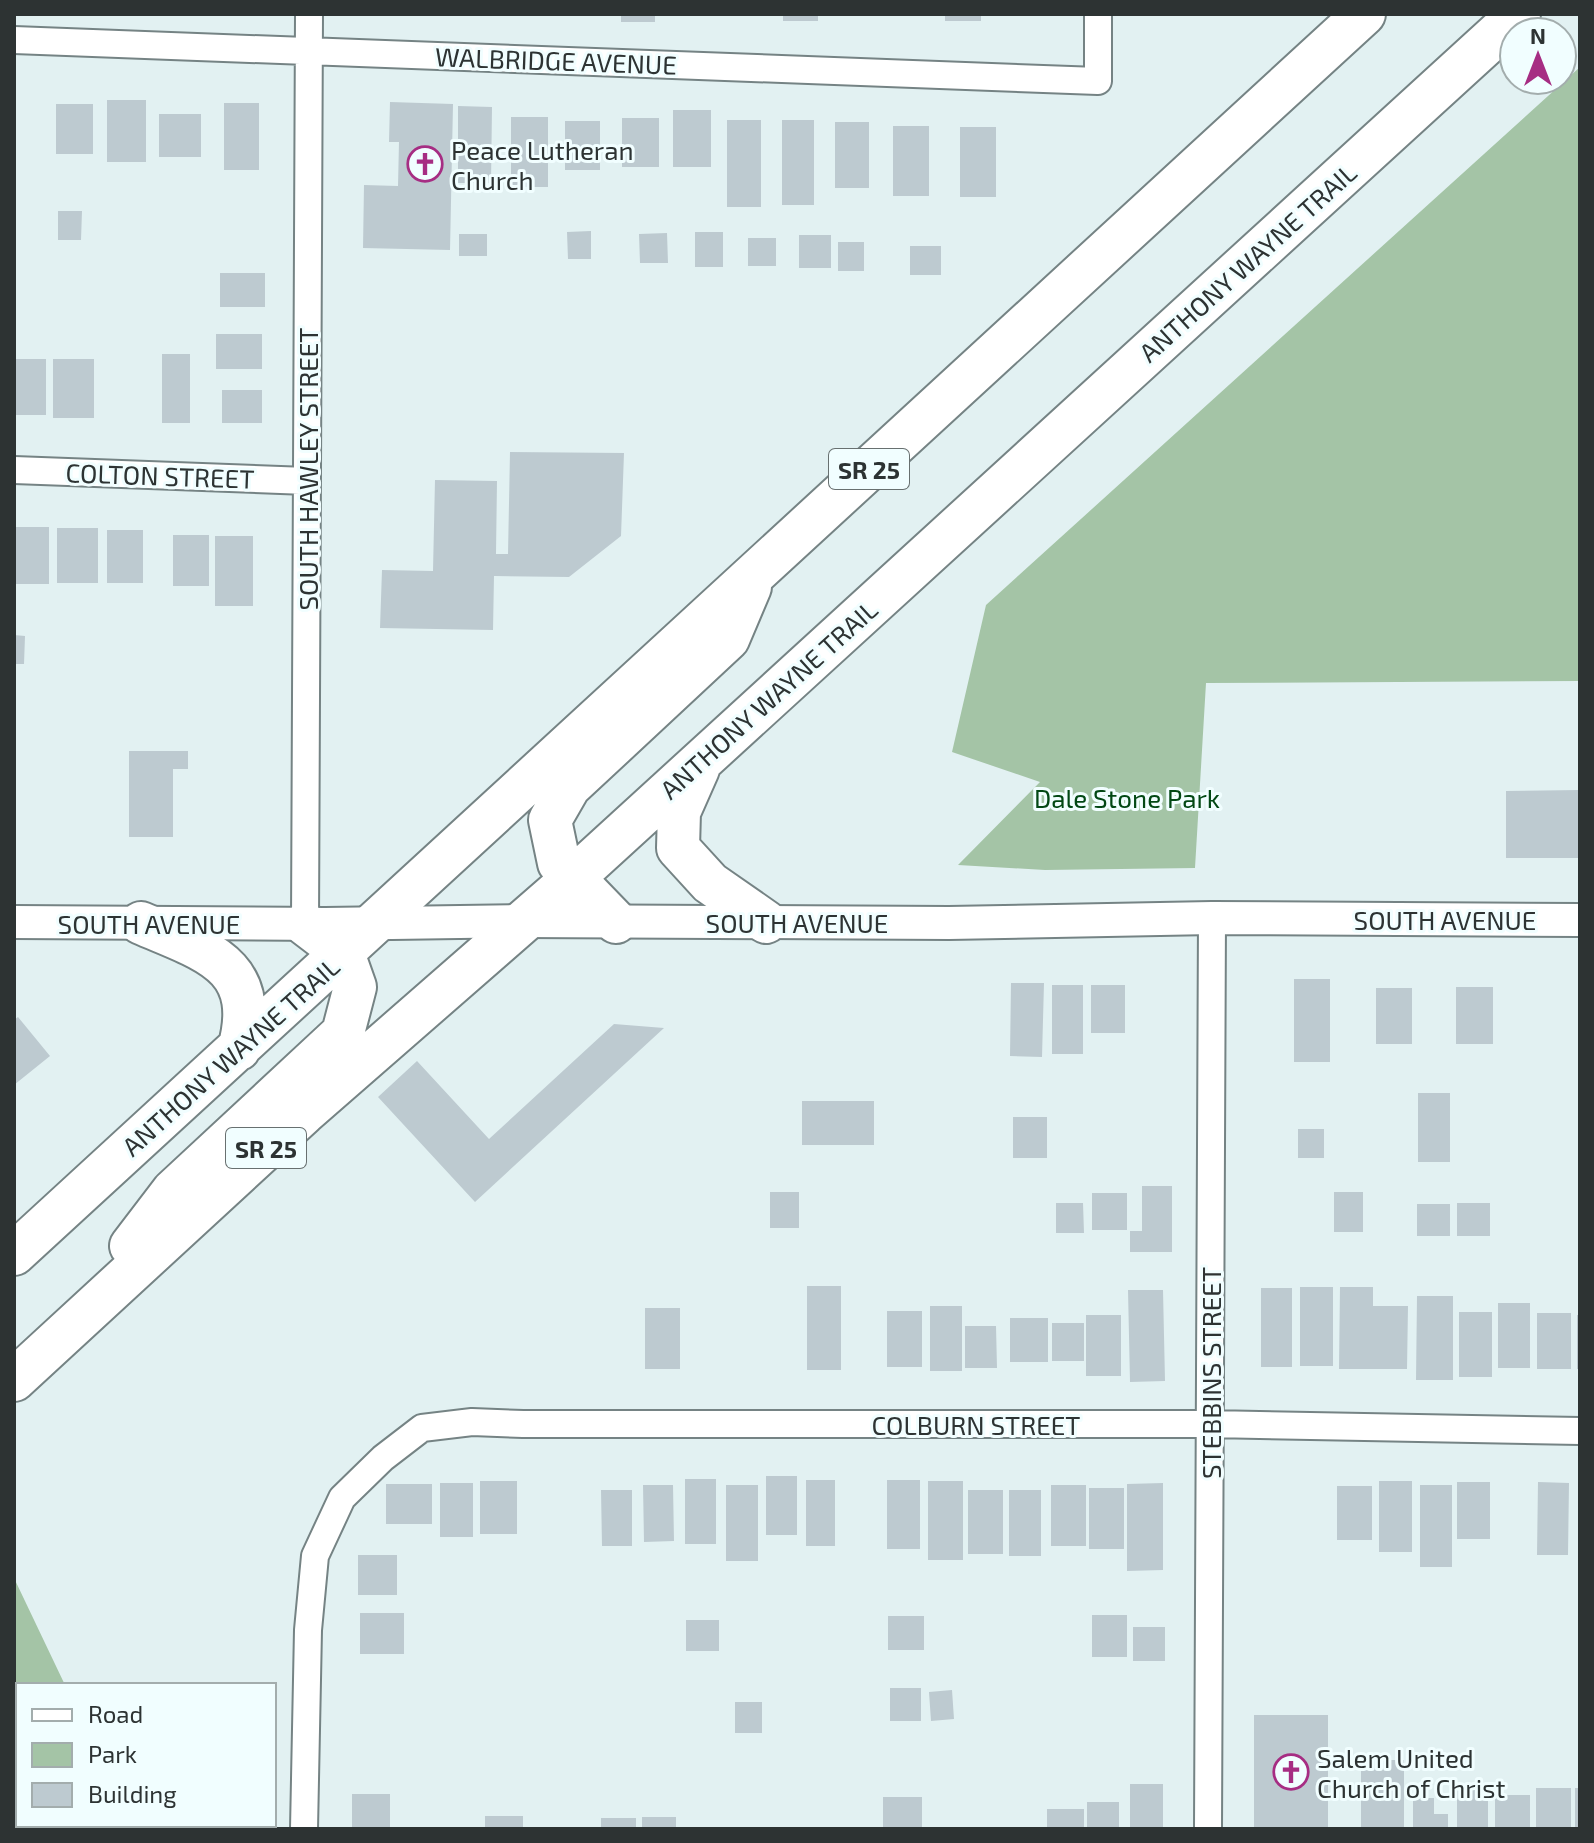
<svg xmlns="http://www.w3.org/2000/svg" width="1594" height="1843" font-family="'Exo 2',sans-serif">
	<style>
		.green { fill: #a4c4a6 }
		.building { fill: #bdcad0 }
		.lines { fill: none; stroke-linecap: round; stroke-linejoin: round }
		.minor-casing { stroke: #758384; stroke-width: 30 }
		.tertiary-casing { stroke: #758384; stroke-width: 36 }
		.trunk-casing { stroke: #758384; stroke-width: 46 }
		.minor { stroke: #fff; stroke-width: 26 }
		.tertiary { stroke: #fff; stroke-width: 32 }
		.trunk { stroke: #fff; stroke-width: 42 }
		.labels { text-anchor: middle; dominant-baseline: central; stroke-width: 6; stroke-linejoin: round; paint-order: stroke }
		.shield { fill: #f1feff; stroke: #687070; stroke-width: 2 }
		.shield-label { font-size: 24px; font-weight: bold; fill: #2d3333 }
		.street-label { font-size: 26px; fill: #2d3333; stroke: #f1feff }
		.poi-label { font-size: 26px; fill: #2d3333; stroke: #f1feff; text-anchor: start }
		.park-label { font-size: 26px; fill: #024814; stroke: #f1feff }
	</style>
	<rect width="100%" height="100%" fill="#e2f1f2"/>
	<!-- green -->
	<path class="green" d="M1580 67V681L1206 683 1195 868 1045 870 958 865 1040 782 952 752 986 605Z
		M14 1578 65 1685H18V1825H133L134 1829H14Z"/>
	<!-- building -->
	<path class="building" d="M621 14H655V22H621Z
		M783 14H818V21H783Z
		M945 14H981V21H945Z
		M107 100H146V162H107Z
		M390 102 453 104 450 250 363 248 364 185 398 186 399 142H389Z
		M224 103H259V170H224Z
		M56 104H93V154H56Z
		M458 106 492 107 491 183H458Z
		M673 110H711V167H673Z
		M159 114H201V157H159Z
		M511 117H548V187H511Z
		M622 118H659V167H622Z
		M727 120H761V207H727Z
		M782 120H814V205H782Z
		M565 121H600V170H565Z
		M835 122H869V188H835Z
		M893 126H929V196H893Z
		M960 127H996V197H960Z
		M58 211H82L81 240H58Z
		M591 231V259H568L567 232Z
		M695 232H723V267H695Z
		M667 233 668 263H640L639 234Z
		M459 234H487V256H459Z
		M799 235H831V268H799Z
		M748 238H776V266H748Z
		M838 242H864V271H838Z
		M910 246H941V275H910Z
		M220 273H265V307H220Z
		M216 334H262V369H216Z
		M162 354H190V423H162Z
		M14 359H46V415H14Z
		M53 359H94V418H53Z
		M222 390H262V423H222Z
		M510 452 624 453 621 536 569 577 494 576 493 630 380 628 382 570 433 571 435 480 497 481 496 554H508Z
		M14 527H49V584H14Z
		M57 528H98V583H57Z
		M107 530H143V583H107Z
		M173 535H209V586H173Z
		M215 536H253V606H215Z
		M14 635 25 636 24 664H14Z
		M129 751H188V769H173V837H129Z
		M1580 790V858H1506V791Z
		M1294 979H1330V1062H1294Z
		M1011 983H1044L1042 1057 1010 1056Z
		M1052 985H1083V1054H1052Z
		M1091 985H1125V1033H1091Z
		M1456 987H1493V1044H1456Z
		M1376 988H1412V1044H1376Z
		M18 1017 50 1056 14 1085V1020Z
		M614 1024 664 1028 475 1202 378 1097 417 1061 489 1139Z
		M1418 1093H1450V1162H1418Z
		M802 1101H874V1145H802Z
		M1013 1117H1047V1158H1013Z
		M1298 1129H1324V1158H1298Z
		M1142 1186H1172V1252H1130V1231H1142Z
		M770 1192H799V1228H770Z
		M1334 1192H1363V1232H1334Z
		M1092 1193H1127V1230H1092Z
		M1056 1203H1083L1084 1233H1056Z
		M1457 1203H1490V1236H1457Z
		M1417 1204H1450V1236H1417Z
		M807 1286H841V1370H807Z
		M1300 1287H1333V1366H1300Z
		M1340 1287H1373V1306H1408L1407 1369H1339Z
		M1261 1288H1292V1367H1261Z
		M1128 1290H1163L1165 1381 1130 1382Z
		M1417 1296H1453V1380H1416Z
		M1498 1303H1530V1368H1498Z
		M930 1306H962V1371H930Z
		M645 1308H680V1369H645Z
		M887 1311H922V1367H887Z
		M1459 1312H1492V1377H1459Z
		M1537 1313H1571V1369H1537Z
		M1086 1315H1121V1376H1086Z
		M1577 1315H1580V1369H1577Z
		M1010 1318H1048V1362H1010Z
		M1052 1323H1084V1361H1052Z
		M965 1326H996L997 1368H965Z
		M766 1476H797V1535H766Z
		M685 1479H716V1544H685Z
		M806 1480H835V1546H806Z
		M887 1480H920V1549H887Z
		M480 1481H517V1534H480Z
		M928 1481H963V1560H928Z
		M1379 1481H1412V1552H1379Z
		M1457 1482H1490V1539H1457Z
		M1538 1482 1569 1483 1568 1555H1537Z
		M440 1483H473V1537H440Z
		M1163 1483V1570L1127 1571V1484Z
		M386 1484H432V1524H386Z
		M643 1485H673L674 1541 644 1542Z
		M726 1485H758V1561H726Z
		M1051 1485H1086V1546H1051Z
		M1420 1485H1452V1567H1420Z
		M1337 1486H1372V1540H1337Z
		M1089 1488H1124V1549H1089Z
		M601 1490H632V1546H602Z
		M968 1490H1003V1554H968Z
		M1009 1490H1041V1556H1009Z
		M358 1555H397V1595H358Z
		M360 1613H404V1654H360Z
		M1092 1615H1127V1657H1092Z
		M888 1616H924V1650H888Z
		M686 1620H719V1651H686Z
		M1133 1627H1165V1661H1133Z
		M890 1688H921V1721H890Z
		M952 1690 954 1719 931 1721 929 1692Z
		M735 1702H762V1733H735Z
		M1254 1715H1328V1829H1254Z
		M1361 1760H1404V1829H1361Z
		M1130 1784H1163V1829H1130Z
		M1457 1788H1488V1829H1457Z
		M1536 1788H1571V1829H1536Z
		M1575 1788H1580V1829H1575Z
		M352 1794H390V1829H352Z
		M1495 1795H1530V1829H1495Z
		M883 1797H922V1829H883Z
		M1413 1798H1434V1814H1448V1829H1413Z
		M1087 1802H1119V1829H1087Z
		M1047 1809H1084V1829H1047Z
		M485 1816H523V1829H485Z
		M642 1817H676V1829H642Z
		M601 1818H636V1829H601Z"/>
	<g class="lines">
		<defs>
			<path id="minor" d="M14 40 1098 81V14
				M14 470 307 481
				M305 924 309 14
				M304 1829 308 1630 315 1556 342 1498 383 1458 422 1428 472 1422 523 1424H1210L1580 1431
				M1208 1829 1212 918"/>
			<path id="tertiary" d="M14 922 325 924 524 921 949 923 1212 918 1580 920"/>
			<path id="trunk" d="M698 769 679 812 678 848 710 883 766 922
				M616 922 559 863 550 820 569 787 728 639 750 587
				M141 923C206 951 262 964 239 1049
				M131 1246 173 1191 343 1033 355 987 343 953 305 924
				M14 1254 1364 14
				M14 1380 304 1113 572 879 1519 14"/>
		</defs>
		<!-- minor casing -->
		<use href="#minor" class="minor-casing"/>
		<!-- tertiary casing -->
		<use href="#tertiary" class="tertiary-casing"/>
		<!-- trunk casing -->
		<use href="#trunk" class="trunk-casing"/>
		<!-- minor -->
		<use href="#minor" class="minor"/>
		<!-- tertiary -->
		<use href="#tertiary" class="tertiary"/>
		<!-- trunk -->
		<use href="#trunk" class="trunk"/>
	</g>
	<!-- icons -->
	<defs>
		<symbol id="church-ring" viewBox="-11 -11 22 22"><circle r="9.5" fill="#f1feff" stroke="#a62d83" stroke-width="1.5"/><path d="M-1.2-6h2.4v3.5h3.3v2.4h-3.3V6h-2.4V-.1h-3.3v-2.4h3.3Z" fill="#a62d83"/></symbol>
	</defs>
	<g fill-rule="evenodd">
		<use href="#church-ring" x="405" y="144" width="40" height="40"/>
		<use href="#church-ring" x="1271" y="1752" width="40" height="40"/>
	</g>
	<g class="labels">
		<!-- shield labels -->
		<g class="shield">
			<rect x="829" y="449" width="80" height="40" rx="6"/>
			<rect x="226" y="1128" width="80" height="40" rx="6"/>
		</g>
		<g class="shield-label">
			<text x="869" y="469">SR 25</text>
			<text x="266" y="1148">SR 25</text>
		</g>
		<!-- street labels -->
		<g class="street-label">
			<text transform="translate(556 60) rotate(2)">WALBRIDGE AVENUE</text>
			<text transform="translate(1247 262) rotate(-42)">ANTHONY WAYNE TRAIL</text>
			<text transform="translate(307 469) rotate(-90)">SOUTH HAWLEY STREET</text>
			<text transform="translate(160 475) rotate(2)">COLTON STREET</text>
			<text transform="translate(768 699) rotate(-42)">ANTHONY WAYNE TRAIL</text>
			<text x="1445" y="919">SOUTH AVENUE</text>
			<text x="797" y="922">SOUTH AVENUE</text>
			<text x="149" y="923">SOUTH AVENUE</text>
			<text transform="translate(230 1056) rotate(-42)">ANTHONY WAYNE TRAIL</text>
			<text transform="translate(1210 1373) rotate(-90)">STEBBINS STREET</text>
			<text x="976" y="1424">COLBURN STREET</text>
		</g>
		<!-- poi labels -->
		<g class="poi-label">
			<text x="451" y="149">Peace Lutheran<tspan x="451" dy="30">Church</tspan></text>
			<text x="1317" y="1757">Salem United<tspan x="1317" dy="30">Church of Christ</tspan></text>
		</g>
		<!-- park labels -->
		<g class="park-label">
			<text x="1127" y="797">Dale Stone Park</text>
		</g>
	</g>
	<!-- border -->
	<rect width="1594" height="1843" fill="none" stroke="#2d3333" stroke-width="32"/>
	<!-- legend -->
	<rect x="16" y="1683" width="260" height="144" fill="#f1feff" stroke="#a3adad" stroke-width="2"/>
	<rect x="32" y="1709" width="40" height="12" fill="#ffffff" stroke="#a3adad" stroke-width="2"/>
	<text x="88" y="1723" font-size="24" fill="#2d3333">Road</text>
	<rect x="32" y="1743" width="40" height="24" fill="#a4c4a6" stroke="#a3adad" stroke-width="2"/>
	<text x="88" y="1763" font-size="24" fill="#2d3333">Park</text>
	<rect x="32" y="1783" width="40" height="24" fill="#bdcad0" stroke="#a3adad" stroke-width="2"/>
	<text x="88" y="1803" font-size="24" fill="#2d3333">Building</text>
	<!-- north arrow -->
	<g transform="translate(1538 56)"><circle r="38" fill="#f1feff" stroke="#a3adad" stroke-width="2"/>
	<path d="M0-6L14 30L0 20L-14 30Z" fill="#a62d83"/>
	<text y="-12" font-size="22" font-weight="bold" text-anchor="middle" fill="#2d3333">N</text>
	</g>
</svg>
